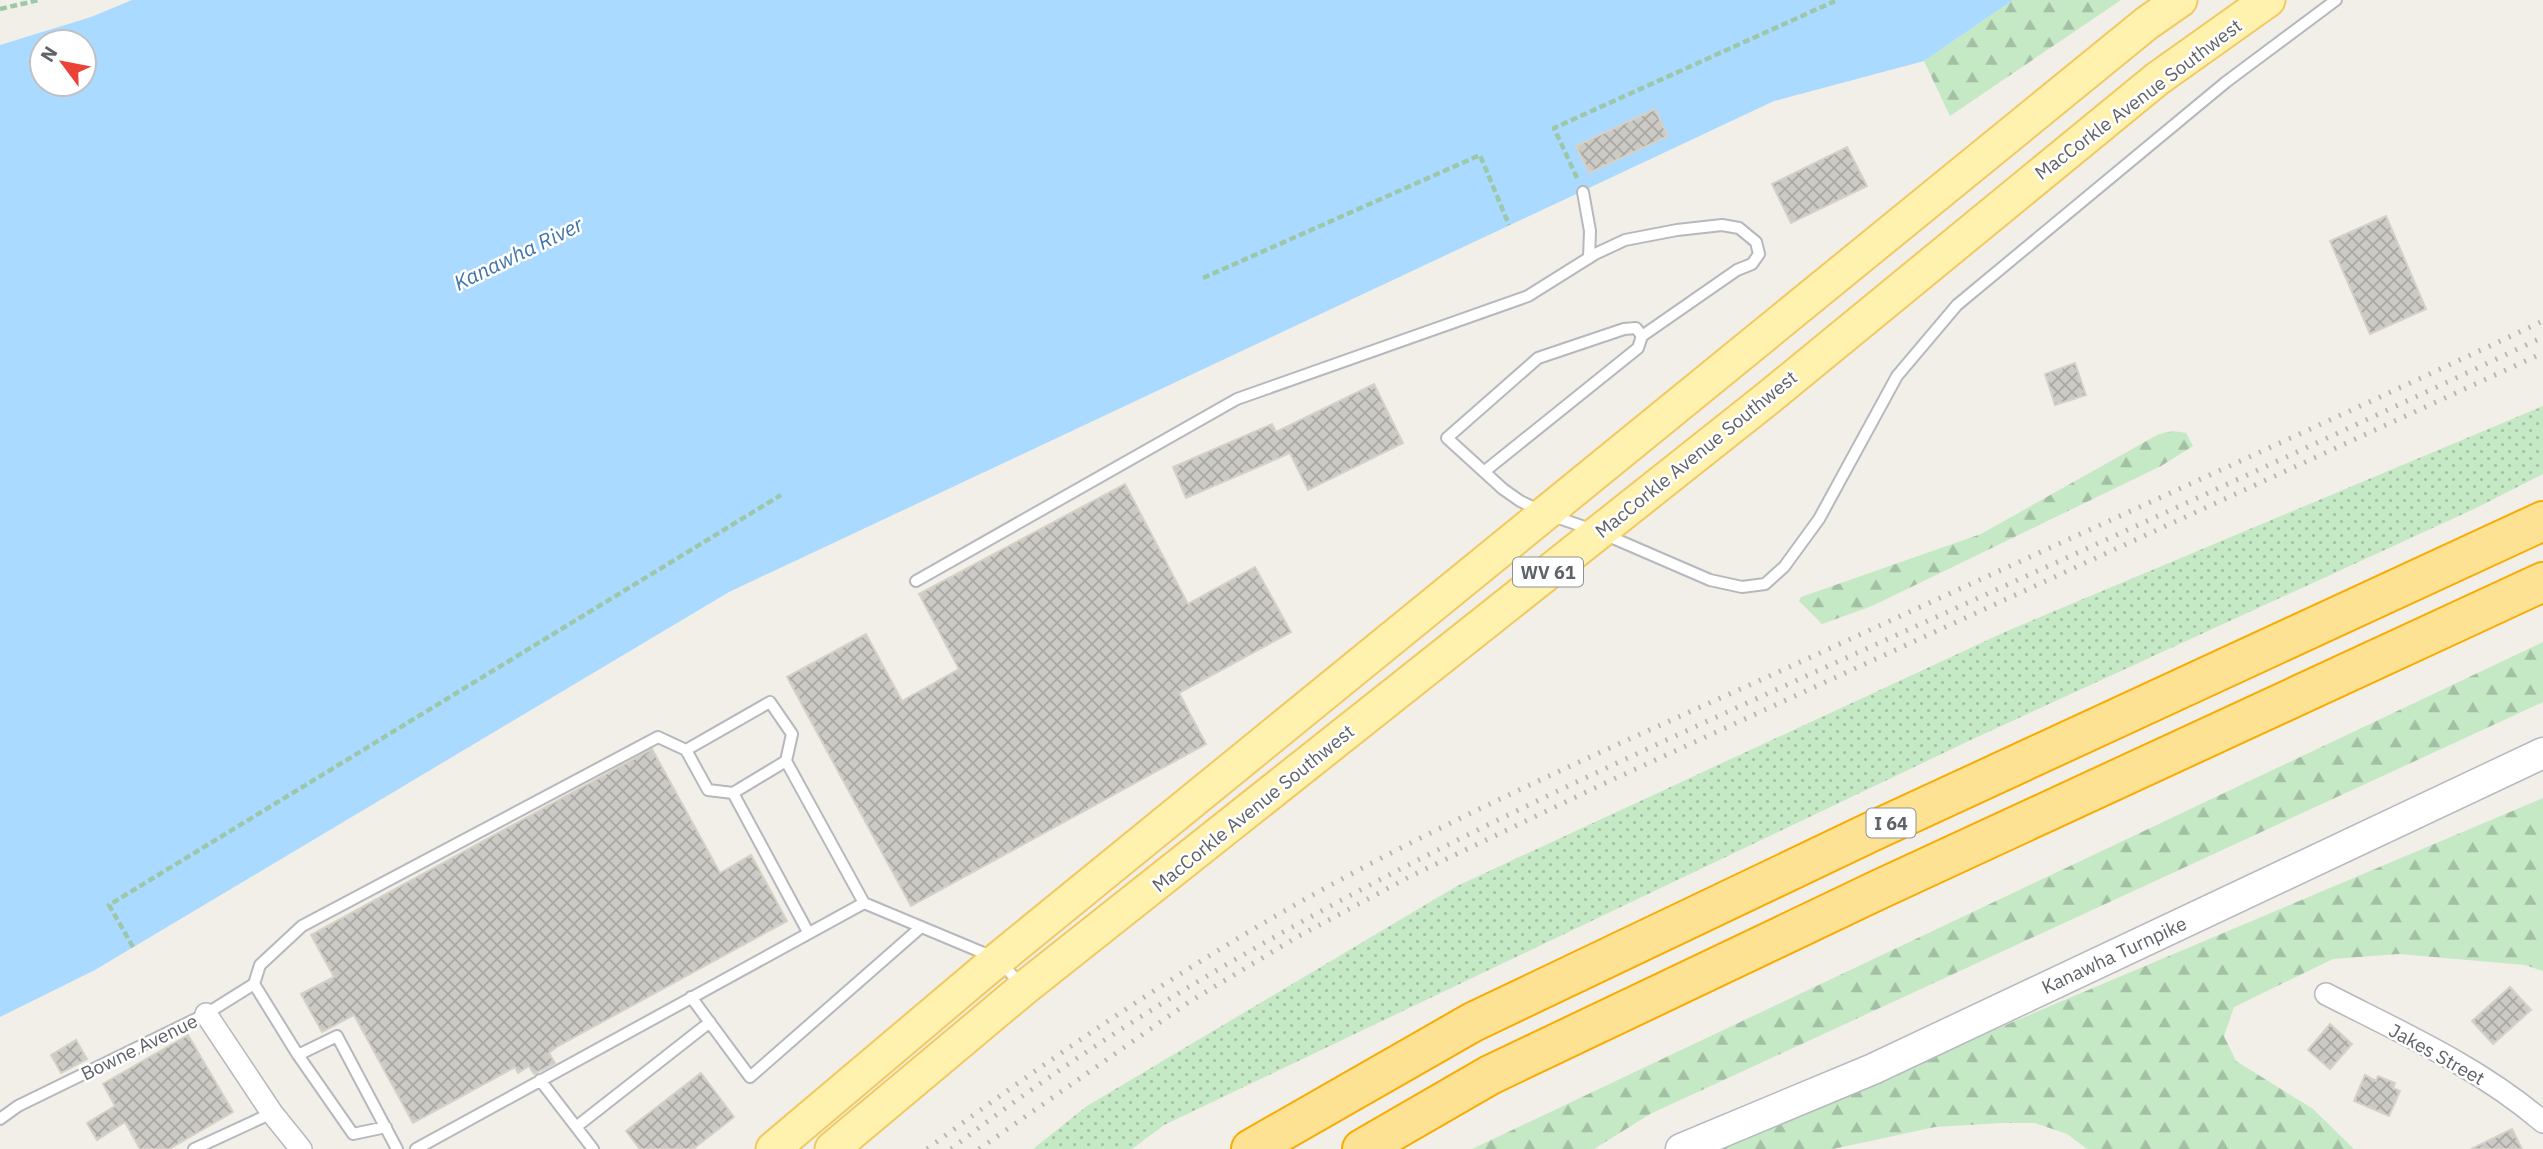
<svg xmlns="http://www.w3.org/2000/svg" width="2543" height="1149" font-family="'IBM Plex Sans',sans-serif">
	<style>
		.grass { fill: url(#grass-dots) }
		.forest { fill: url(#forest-firs) }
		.water { fill: #aadaff; fill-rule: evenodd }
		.building { fill: url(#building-cross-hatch); stroke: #d6d1c6; stroke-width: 2 }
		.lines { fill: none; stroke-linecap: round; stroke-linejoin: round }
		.lane-casing { stroke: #b5b8bc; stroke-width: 14 }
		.street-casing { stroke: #b5b8bc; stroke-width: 24 }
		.secondary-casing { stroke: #b6babf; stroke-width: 33 }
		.primary-casing { stroke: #f2c960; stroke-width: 37 }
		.highway-casing { stroke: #f9ab00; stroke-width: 42 }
		.path { stroke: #9cc7a9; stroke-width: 4.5; stroke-dasharray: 7 3.5; stroke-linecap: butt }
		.lane { stroke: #fff; stroke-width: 10 }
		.street { stroke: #fff; stroke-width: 21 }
		.secondary { stroke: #fff; stroke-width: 30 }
		.primary { stroke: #fff2af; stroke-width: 33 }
		.highway { stroke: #fde293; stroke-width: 38 }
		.rail { stroke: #b6b7b8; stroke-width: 5; stroke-dasharray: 2 9; stroke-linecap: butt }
		.labels { text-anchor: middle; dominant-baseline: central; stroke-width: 5; stroke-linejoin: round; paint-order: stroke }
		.shield { fill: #fff; stroke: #8f9295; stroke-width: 2 }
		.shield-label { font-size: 18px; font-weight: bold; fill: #5f6368 }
		.street-label { font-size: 19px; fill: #5f6368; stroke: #fff }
		.water-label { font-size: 21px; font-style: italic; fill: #4174aa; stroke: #fff }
	</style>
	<defs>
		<pattern id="grass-dots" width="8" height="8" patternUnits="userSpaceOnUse" patternTransform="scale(1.75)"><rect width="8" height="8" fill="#c5e8c5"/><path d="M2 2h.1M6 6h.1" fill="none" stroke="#a3c0a4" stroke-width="1.8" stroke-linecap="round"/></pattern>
		<pattern id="forest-firs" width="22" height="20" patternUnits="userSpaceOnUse" patternTransform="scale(1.75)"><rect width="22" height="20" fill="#c5e8c5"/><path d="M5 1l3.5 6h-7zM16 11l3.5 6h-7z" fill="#a3c0a4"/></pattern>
		<pattern id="building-cross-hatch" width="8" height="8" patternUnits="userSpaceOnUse" patternTransform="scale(1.75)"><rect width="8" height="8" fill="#cccac5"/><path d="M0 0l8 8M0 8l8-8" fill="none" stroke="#a9a8a4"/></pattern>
	</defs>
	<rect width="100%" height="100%" fill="#f1efe8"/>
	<!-- grass -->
	<path class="grass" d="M2543 406V474L2474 509 1975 738 1164 1125 1132 1149H1033L1087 1106 1457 886 2007 631Z"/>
	<!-- forest -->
	<path class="forest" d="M2013 0H2121L1950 116 1924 61Z
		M2173 431 2186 433 2193 446 2161 466 1872 606 1822 624 1799 601 1801 597 1981 534 2159 434Z
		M2543 642V702L1650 1114 1594 1149H1472Z
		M2543 798V971L2525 965 2399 954 2333 959 2234 1007 2224 1036 2236 1061 2313 1109 2354 1149H2087L2067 1134 2035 1123H2002L1935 1127 1833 1149H1712Z"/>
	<!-- water -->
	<path class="water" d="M132 0H2013L1924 61 1774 101 729 592 95 970 0 1017V45L91 17ZM42 42H84V84H42Z"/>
	<!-- building -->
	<path class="building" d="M1655 109 1668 136 1589 173 1576 146Z
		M1847 147 1867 186 1791 223 1772 184Z
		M2386 216 2426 309 2370 334 2330 241Z
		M2075 363 2086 395 2055 405 2045 374Z
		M1374 384 1403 443 1308 490 1290 453 1186 498 1173 467 1272 424 1276 432Z
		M1125 484 1188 604 1255 567 1291 632 1179 693 1206 744 911 906 787 677 866 634 902 701 959 669 919 594Z
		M652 749 720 873 751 855 787 921 558 1046 549 1053 555 1063 534 1074 529 1066 518 1073 515 1067 413 1123 354 1015 322 1032 301 994 334 977 311 935Z
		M2510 987 2531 1010 2493 1044 2472 1021Z
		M2330 1024 2352 1044 2330 1069 2308 1050Z
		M188 1035 233 1112 169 1149H140L125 1122 97 1140 87 1123 115 1106 103 1084Z
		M76 1040 87 1059 61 1073 51 1055Z
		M701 1073 734 1117 693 1149H640L626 1131Z
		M2365 1075 2376 1081 2378 1076 2395 1083 2393 1088 2400 1091 2389 1116 2354 1101Z
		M2512 1129 2522 1149H2471Z"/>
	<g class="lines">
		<defs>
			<path id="lane" d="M1583 192 1590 231 1589 258
				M1485 471 1638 348 1642 336 1636 328 1624 329 1538 358 1447 438 1503 489 1520 501 1547 514 1599 532 1710 580 1742 587 1765 584 1784 567 1819 519 1897 376 1957 305 2226 82 2336 0
				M916 581 1237 399 1528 296 1595 254 1625 240 1677 230 1722 225 1739 228 1756 242 1759 254 1752 264 1737 270 1642 336
				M733 793 786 761
				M808 932 733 793 708 790 686 750 770 702 792 734 786 761 864 903
				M254 984 260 965 302 926 658 737 686 750
				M691 997 750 1077 920 928
				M298 1055 353 1134 386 1127
				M540 1080 593 1149
				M0 1119 18 1106 206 1014 254 984 298 1055 337 1036 397 1149
				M576 1127 710 1022
				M194 1149 272 1113
				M416 1149 864 903 998 959 1021 985"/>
			<path id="street" d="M2326 994C2400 1032 2479 1067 2543 1122
				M206 1014 272 1113 301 1149"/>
			<path id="secondary" d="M1681 1149 1873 1069 2543 753"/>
			<path id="primary" d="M773 1149 985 970 2147 23 2180 0
				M832 1149 1023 989 1768 398 2157 79 2268 0"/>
			<path id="highway" d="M1251 1149 1473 1022 1873 831 2543 521
				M1362 1149 1490 1075 1880 889 2543 582"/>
		</defs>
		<!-- lane casing -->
		<use href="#lane" class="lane-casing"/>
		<!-- street casing -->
		<use href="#street" class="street-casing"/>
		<!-- secondary casing -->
		<use href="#secondary" class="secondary-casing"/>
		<!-- primary casing -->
		<use href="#primary" class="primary-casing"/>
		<!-- highway casing -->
		<use href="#highway" class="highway-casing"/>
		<!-- path -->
		<path class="path" d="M0 9 39 0
			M1577 178 1554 128 1835 1
			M1203 278 1480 155 1509 225
			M133 947 109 905 781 495"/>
		<!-- lane -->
		<use href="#lane" class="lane"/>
		<!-- street -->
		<use href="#street" class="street"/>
		<!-- secondary -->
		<use href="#secondary" class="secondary"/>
		<!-- primary -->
		<use href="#primary" class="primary"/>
		<!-- highway -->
		<use href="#highway" class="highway"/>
		<!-- rail -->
		<path class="rail" d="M927 1149C1045 1062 1165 979 1293 906 1460 811 1645 733 1820 653 2061 542 2303 434 2543 321
			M951 1149C1217 944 1512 810 1815 672 2058 562 2302 451 2543 337
			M979 1149 1189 1002 1297 937 1409 877 1603 784 2543 353"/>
	</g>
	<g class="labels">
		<!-- shield labels -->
		<g class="shield">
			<rect x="1513" y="557.5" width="70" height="29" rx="5"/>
			<rect x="1866.5" y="808.5" width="49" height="29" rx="5"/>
		</g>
		<g class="shield-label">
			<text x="1548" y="572">WV 61</text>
			<text x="1891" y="823">I 64</text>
		</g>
		<!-- street labels -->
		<g class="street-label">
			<text transform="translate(2138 99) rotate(-37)">MacCorkle Avenue Southwest</text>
			<text transform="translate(1696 454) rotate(-39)">MacCorkle Avenue Southwest</text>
			<text transform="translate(1253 808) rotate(-39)">MacCorkle Avenue Southwest</text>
			<text transform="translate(2114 955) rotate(-25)">Kanawha Turnpike</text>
			<text transform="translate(139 1047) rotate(-26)">Bowne Avenue</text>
			<text transform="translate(2437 1054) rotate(29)">Jakes Street</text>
		</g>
		<!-- water labels -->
		<g class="water-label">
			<text transform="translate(518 253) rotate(-26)">Kanawha River</text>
		</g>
	</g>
	<!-- north arrow -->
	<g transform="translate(63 63) rotate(302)"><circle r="33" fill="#ffffff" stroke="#bfc1c3" stroke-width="2"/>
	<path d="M0-5L12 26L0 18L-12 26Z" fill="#ea4335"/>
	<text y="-10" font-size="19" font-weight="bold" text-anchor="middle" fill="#5f6368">N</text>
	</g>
</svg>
